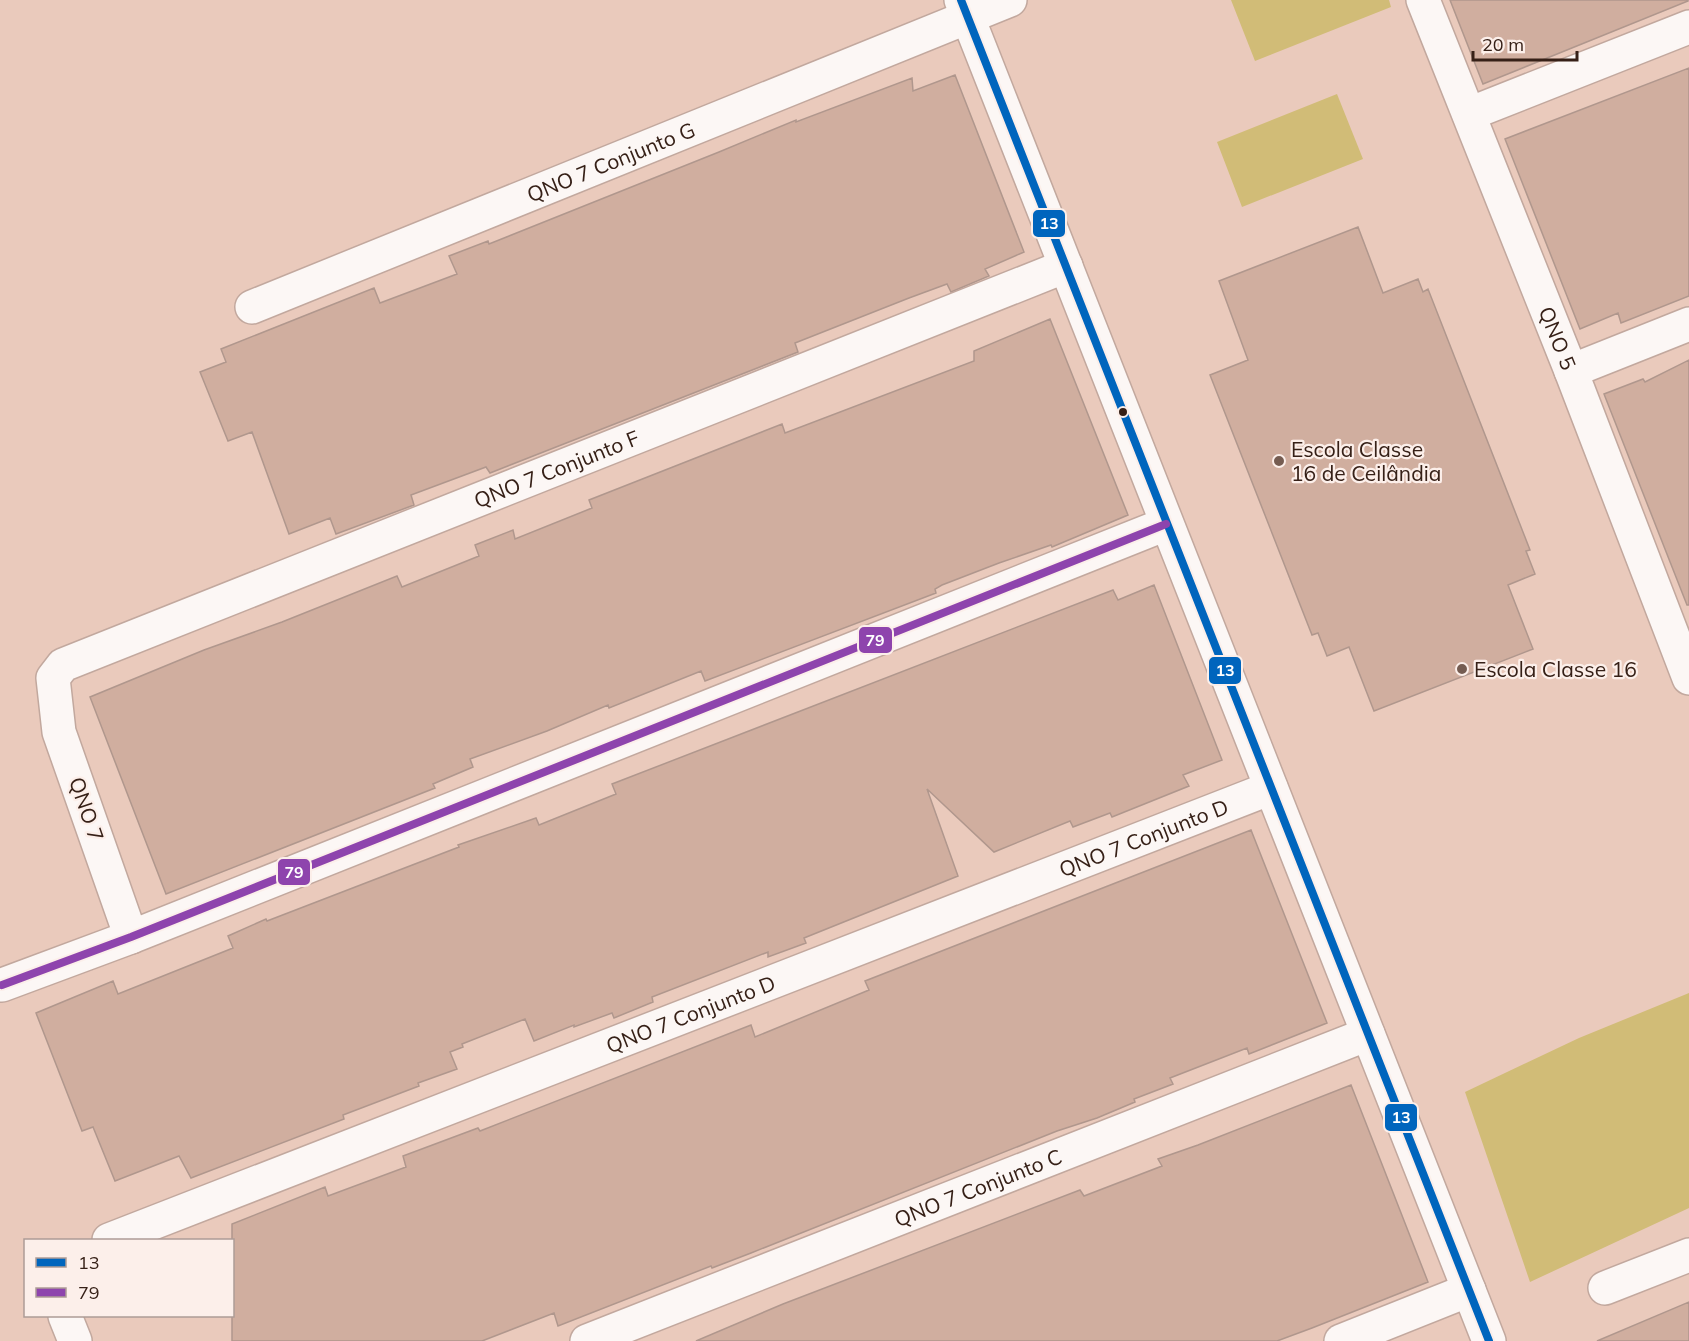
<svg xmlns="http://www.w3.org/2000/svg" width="1689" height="1341" font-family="Mulish,sans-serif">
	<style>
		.green { fill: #d1bc77 }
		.building { fill: #d0ae9f; stroke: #b0978d; stroke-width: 1.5 }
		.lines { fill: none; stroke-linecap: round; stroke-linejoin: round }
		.street-casing { stroke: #c2a89e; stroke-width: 36 }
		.secondary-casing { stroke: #c2a89e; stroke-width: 36 }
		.street { stroke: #fcf7f5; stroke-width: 33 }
		.secondary { stroke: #fcf7f5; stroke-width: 33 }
		.bus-1-casing { stroke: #fcefea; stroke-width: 12 }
		.bus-2-casing { stroke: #fcefea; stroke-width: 12 }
		.bus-1 { stroke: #0065bd; stroke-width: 8 }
		.bus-2 { stroke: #8e44ad; stroke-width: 8 }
		.bus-dot { fill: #362017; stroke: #fcefea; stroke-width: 2 }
		.poi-dot { fill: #755c51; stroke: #fcefea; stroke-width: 2 }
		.labels { text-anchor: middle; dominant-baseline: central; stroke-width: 4.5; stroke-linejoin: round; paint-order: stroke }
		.street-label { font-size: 21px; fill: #362017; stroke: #fcefea }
		.poi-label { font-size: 21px; fill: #362017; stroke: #fcefea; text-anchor: start }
		.line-badge { stroke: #fcefea; stroke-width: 2 }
		.badge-label { font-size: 16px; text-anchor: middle; font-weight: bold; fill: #fff }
	</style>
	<rect width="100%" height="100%" fill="#eacabc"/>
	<!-- green -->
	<path class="green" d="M1231 0H1389L1391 7 1255 61Z
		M1337 94 1363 159 1242 207 1217 142Z
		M1689 993V1208L1530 1282 1465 1092 1579 1038Z"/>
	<!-- building -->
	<path class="building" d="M1450 0H1688V1L1483 84Z
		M1689 68V296L1621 323 1618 313 1580 329 1505 139Z
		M955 75 1024 252 985 269 989 276 951 292 947 284 909 298 795 343 798 352 490 473 486 467 411 495 414 505 336 534 330 518 289 534 252 432 228 441 200 372 226 362 221 349 374 288 380 303 457 274 449 256 488 241 489 244 719 152 796 120V122L912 78 913 91Z
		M1358 227 1383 293 1418 279 1423 292 1428 289 1530 550 1526 551 1535 574 1508 585 1533 649 1374 711 1349 647 1327 656 1318 633 1312 635 1210 375 1248 360 1219 281Z
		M1050 319 1128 515 1052 547 1051 545 999 563 942 585 935 589 936 593 705 681 701 671 609 708 608 705 547 731 470 759 473 767 433 784 435 788 166 894 90 697 204 650 282 622 397 576 402 587 479 556 475 545 513 530 515 539 592 508 589 500 782 424 785 433 974 361V351Z
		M1689 360V605H1687L1604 394 1643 379 1645 382Z
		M1154 585 1222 760 1183 775 1189 786 1112 817 1110 813 1073 827 1070 821 994 852 927 789 958 876 804 938 806 943 768 957V952L652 997 653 1002 614 1018 612 1013 574 1027V1025L534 1041 525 1019 462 1044 463 1047 450 1052 457 1069 418 1083 419 1086 343 1115 344 1119 191 1178 179 1156 115 1181 93 1127 82 1131 36 1013 113 981 118 994 233 948 228 936 266 919 267 921 459 847 458 845 536 818 539 825 616 794 612 784 1113 590 1118 600Z
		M1251 830 1327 1023 1249 1054 1247 1048 1170 1078 1173 1084 1134 1099 1135 1102 1097 1118 1057 1131 751 1253 712 1268 711 1266 558 1326 554 1313 482 1341H232V1224L325 1187 328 1196 406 1167 403 1156 478 1128 480 1131 751 1025 755 1037 869 990 865 981Z
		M1351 1085 1428 1282 1312 1328 1277 1341H696L783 1304 1080 1190 1084 1196 1162 1166 1158 1159 1198 1145Z
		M1689 1302V1341H1597Z"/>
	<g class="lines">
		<defs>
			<g id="street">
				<path id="s1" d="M1423 0 1571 371 1689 678"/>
				<path d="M1469 114 1689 27"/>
				<path id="s2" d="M252 307 1010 0"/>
				<path d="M1571 371 1689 324"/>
				<path id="s3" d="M131 937 59 732 53 678 63 665 1066 266"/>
				<path d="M2 985 131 937 1166 524"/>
				<path id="s4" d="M109 1240 1271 788"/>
				<path d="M1605 1288 1689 1255"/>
				<path d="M65 1316 75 1341"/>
				<path id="s5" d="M587 1341 1368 1034"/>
				<path d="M1341 1341 1469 1290"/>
			</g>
			<path id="secondary" d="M961 0 1489 1341"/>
		</defs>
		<!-- street casing -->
		<use href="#street" class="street-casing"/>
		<!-- secondary casing -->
		<use href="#secondary" class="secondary-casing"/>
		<!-- street -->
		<use href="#street" class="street"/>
		<!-- secondary -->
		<use href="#secondary" class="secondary"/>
		<defs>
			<path id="bus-1" d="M961 0 1489 1341"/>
			<path id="bus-2" d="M2 985 131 937 1166 524"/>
		</defs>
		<!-- bus-1 casing -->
		<use href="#bus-1" class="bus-1-casing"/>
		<!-- bus-2 casing -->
		<use href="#bus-2" class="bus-2-casing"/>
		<!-- bus-1 -->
		<use href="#bus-1" class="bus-1"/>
		<!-- bus-2 -->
		<use href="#bus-2" class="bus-2"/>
	</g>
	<!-- markers -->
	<circle class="bus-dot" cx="1123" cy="412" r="5"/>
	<g class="poi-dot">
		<circle cx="1279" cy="461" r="6"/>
		<circle cx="1462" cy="669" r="6"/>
	</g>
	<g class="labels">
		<!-- street labels -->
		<g class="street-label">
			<text stroke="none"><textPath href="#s2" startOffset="387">QNO 7 Conjunto G</textPath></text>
			<text stroke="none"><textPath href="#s1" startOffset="364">QNO 5</textPath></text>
			<text stroke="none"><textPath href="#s3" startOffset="819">QNO 7 Conjunto F</textPath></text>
			<text transform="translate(87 809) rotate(71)">QNO 7</text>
			<text stroke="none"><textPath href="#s4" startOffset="1110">QNO 7 Conjunto D</textPath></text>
			<text stroke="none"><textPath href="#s4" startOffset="624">QNO 7 Conjunto D</textPath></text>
			<text stroke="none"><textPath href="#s5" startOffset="420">QNO 7 Conjunto C</textPath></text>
		</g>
		<!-- poi labels -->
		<g class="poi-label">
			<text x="1291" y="449">Escola Classe<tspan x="1291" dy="24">16 de Ceilândia</tspan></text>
			<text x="1474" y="669">Escola Classe 16</text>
		</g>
	</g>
	<g class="line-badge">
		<rect x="1032" y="209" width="34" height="29" rx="6" fill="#0065bd"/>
		<rect x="858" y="626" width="35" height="28" rx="6" fill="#8e44ad"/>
		<rect x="1208" y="656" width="34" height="29" rx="6" fill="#0065bd"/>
		<rect x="277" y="858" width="34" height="28" rx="6" fill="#8e44ad"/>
		<rect x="1384" y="1103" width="34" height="29" rx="6" fill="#0065bd"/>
	</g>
	<g class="badge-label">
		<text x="1049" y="229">13</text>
		<text x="875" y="646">79</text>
		<text x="1225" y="676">13</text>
		<text x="294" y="878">79</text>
		<text x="1401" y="1123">13</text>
	</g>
	<!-- legend -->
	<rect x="24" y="1239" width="210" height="78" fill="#fcefea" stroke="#ad9c96" stroke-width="1.5"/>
	<rect x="36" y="1258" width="30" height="9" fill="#0065bd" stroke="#ad9c96" stroke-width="1.5"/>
	<text x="78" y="1269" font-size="18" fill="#362017">13</text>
	<rect x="36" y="1288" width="30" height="9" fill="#8e44ad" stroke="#ad9c96" stroke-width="1.5"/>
	<text x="78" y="1299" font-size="18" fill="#362017">79</text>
	<!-- scale -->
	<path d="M1473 51v9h104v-9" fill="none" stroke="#362017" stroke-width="3"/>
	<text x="1482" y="51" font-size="18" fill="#362017" stroke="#fcefea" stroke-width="4.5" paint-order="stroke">20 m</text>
</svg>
